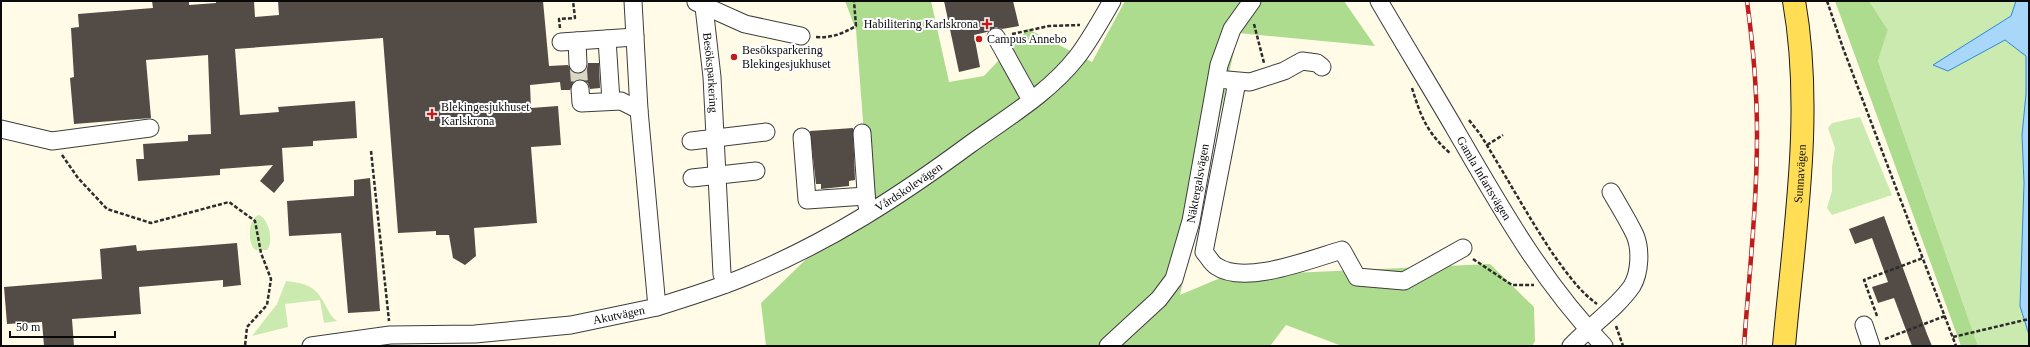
<svg xmlns="http://www.w3.org/2000/svg" width="2030" height="347" font-family="Georgia,serif">
	<style>
		.green { fill: #cbeaaf }
		.forest { fill: #addc8e }
		.water { fill: #a8d7f9; stroke: #2c88d4 }
		.building { fill: #534b46 }
		.lines { fill: none; stroke-linecap: round; stroke-linejoin: round }
		.minor-tunnel { stroke: #dad7c5; stroke-width: 17; stroke-dasharray: 17 8; stroke-linecap: butt }
		.minor-casing { stroke: #3d3d3d; stroke-width: 19 }
		.major-casing { stroke: #1b1b1b; stroke-width: 24 }
		.path { stroke: #2c2c2c; stroke-width: 2.5; stroke-dasharray: 4 2; stroke-linecap: butt }
		.minor { stroke: #fff; stroke-width: 17 }
		.major { stroke: #ffde56; stroke-width: 22 }
		.rail-casing { stroke: #bf1c1c; stroke-width: 4.5 }
		.rail { stroke: #fff; stroke-width: 3; stroke-dasharray: 9; stroke-linecap: butt }
		.poi-dot { fill: #bf1c1c; stroke: #fff; stroke-width: 1.5 }
		.labels { text-anchor: middle; dominant-baseline: central; stroke-width: 4; stroke-linejoin: round; paint-order: stroke }
		.poi-label { font-size: 12px; fill: #0a0a0a; stroke: #fff; text-anchor: start }
		.street-label { font-size: 12px; fill: #0a0a0a; stroke: #fff }
	</style>
	<rect width="100%" height="100%" fill="#fffbe6"/>
	<!-- green -->
	<path class="green" d="M1869 1H2016L2011 16 1933 65 1948 71 2005 40 2026 56V94L2022 135 2029 346H1978L1878 61 1888 30Z
		M1860 117 1892 195 1832 215 1827 208 1832 191V167L1835 148 1828 128 1832 123Z
		M259 215C269 219 274 242 267 250H255C248 244 247 218 259 215Z
		M286 281C302 283 315 285 323 301 328 309 329 315 337 321L324 323 320 300 285 304 288 327 252 336 277 304Z"/>
	<!-- forest -->
	<path class="forest" d="M845 1H931L949 82 984 76 1028 29 1092 62 1125 1H1344L1375 46 1238 33 1180 295 1225 276 1490 264 1534 307 1535 341 1532 346H1342L1286 325 1270 346H766L761 303 869 198 856 30Z
		M1835 1H1869L1888 30 1878 61 1978 346H1961Z"/>
	<!-- water -->
	<path class="water" d="M2016 1H2029V335L2020 306 2024 183 2022 135 2026 94V56L2005 40 1948 71 1933 65 2011 16Z"/>
	<!-- building -->
	<path class="building" d="M152 1H189V5L216 3V1H254L255 17 279 15 278 1H543L549 66 568 65 573 73 579 74 587 69 588 63H599L600 88 590 89 588 83 580 79 574 81 570 90H561L560 82 530 85 531 108 558 106 561 145 531 147 537 223 474 228 476 256 465 265 453 258 449 235H436V231L398 233 383 38 235 49 240 115 279 112 278 107 355 101 357 138 313 141V146L282 148 284 181 274 193 260 181 273 165 220 169V175L138 181 136 159H144L143 144 188 141V135L211 134 208 55 146 60 151 118 74 124 70 78 74 77 71 28 79 27 78 14 153 8Z
		M944 1H1013L1019 26 1002 29 996 27 987 32 974 35 980 67 959 72Z
		M853 128 855 180 849 181V186L821 189V184H816L810 131Z
		M370 178 380 311 348 313 341 233 289 236 287 201 354 196V180Z
		M1884 216 1927 334 1932 346H1912L1894 298 1878 303 1872 287 1888 282 1872 238 1855 244 1849 229Z
		M237 243 241 285 223 287V280L139 287 141 314 72 319 74 346H44L42 322 7 324 4 287 102 279 100 249 136 245 137 251Z"/>
	<g class="lines">
		<!-- minor-tunnel -->
		<path class="minor-tunnel" d="M578 64 580 89"/>
		<defs>
			<g id="minor">
				<path id="s1" d="M1379 1C1404 44 1430 86 1455 129 1499 205 1542 282 1604 346"/>
				<path d="M696 2 745 24 801 36"/>
				<path id="s2" d="M704 7 712 77 722 274 726 284"/>
				<path d="M996 37 1031 100"/>
				<path d="M607 39 611 101"/>
				<path d="M577 41 578 64"/>
				<path d="M561 42 635 37"/>
				<path d="M1227 80 1250 82 1284 71 1302 61 1317 63 1322 67"/>
				<path d="M1237 82 1204 252C1208 256 1211 263 1216 266 1244 286 1311 259 1342 250L1357 277 1404 281 1463 248"/>
				<path d="M580 89 581 103 621 101 639 110"/>
				<path d="M1 129 52 141 150 128"/>
				<path d="M862 133 867 206"/>
				<path d="M802 137 807 200 866 196"/>
				<path d="M691 141 766 132"/>
				<path d="M692 178 756 171"/>
				<path id="s3" d="M657 307C688 297 719 288 749 275 829 242 900 196 969 145 1006 118 1048 94 1077 57 1090 40 1101 20 1112 1"/>
				<path d="M1864 325 1871 346"/>
				<path id="s4" d="M311 346 390 335 475 334 571 325 657 307 639 110 633 1"/>
				<path id="s5" d="M1108 346 1159 299 1174 279 1191 221 1219 65 1232 29 1252 1"/>
				<path d="M1571 346C1590 326 1617 308 1632 286 1640 273 1641 249 1635 235 1628 220 1619 206 1611 192"/>
			</g>
			<g id="major">
				<path id="s6" d="M1784 346C1794 233 1814 113 1794 1"/>
			</g>
		</defs>
		<!-- minor casing -->
		<use href="#minor" class="minor-casing"/>
		<!-- major casing -->
		<use href="#major" class="major-casing"/>
		<!-- path -->
		<path class="path" d="M1827 1 1843 48 1956 346
			M1254 24 1264 63
			M560 28 559 19 575 18 573 1
			M1012 34 1049 26 1080 25
			M816 37C832 38 842 34 856 26L854 1
			M1412 88C1421 117 1427 133 1451 154
			M1469 120 1480 134C1505 174 1527 215 1553 254 1566 272 1579 291 1597 304
			M1487 145 1503 135
			M371 151 389 321
			M62 155 78 178 107 209 151 223 229 202 255 221 261 253 271 279 267 305 247 327 245 346
			M1473 259 1512 285H1534
			M1877 316 1864 280 1923 258
			M1616 326 1623 346
			M1953 337 2029 319
			M1885 339 1945 316"/>
		<!-- minor -->
		<use href="#minor" class="minor"/>
		<!-- major -->
		<use href="#major" class="major"/>
		<defs>
			<path id="rail" d="M1744 346C1749 276 1757 205 1757 134 1757 89 1753 45 1747 1"/>
		</defs>
		<!-- rail casing -->
		<use href="#rail" class="rail-casing"/>
		<!-- rail -->
		<use href="#rail" class="rail"/>
	</g>
	<!-- markers -->
	<g class="poi-dot">
		<path d="M985 18h4v4h4v4h-4v4h-4v-4h-4v-4h4z"/>
		<circle cx="979" cy="39" r="4"/>
		<circle cx="734" cy="57" r="4"/>
		<path d="M430 108h4v4h4v4h-4v4h-4v-4h-4v-4h4z"/>
	</g>
	<g class="labels">
		<!-- poi labels -->
		<g class="poi-label">
			<text x="978" y="24" text-anchor="end">Habilitering Karlskrona</text>
			<text x="987" y="39">Campus Annebo</text>
			<text x="742" y="50">Besöksparkering<tspan x="742" dy="14">Blekingesjukhuset</tspan></text>
			<text x="441" y="107">Blekingesjukhuset<tspan x="441" dy="14">Karlskrona</tspan></text>
		</g>
		<!-- street labels -->
		<g class="street-label">
			<text stroke="none"><textPath href="#s2" startOffset="66">Besöksparkering</textPath></text>
			<text stroke="none"><textPath href="#s6" startOffset="173">Sunnavägen</textPath></text>
			<text stroke="none"><textPath href="#s1" startOffset="206">Gamla Infartsvägen</textPath></text>
			<text stroke="none"><textPath href="#s5" startOffset="193">Näktergalsvägen</textPath></text>
			<text stroke="none"><textPath href="#s3" startOffset="280">Vårdskolevägen</textPath></text>
			<text stroke="none"><textPath href="#s4" startOffset="310">Akutvägen</textPath></text>
		</g>
	</g>
	<!-- border -->
	<rect width="2030" height="347" fill="none" stroke="#0a0a0a" stroke-width="4"/>
	<!-- scale -->
	<path d="M10 331v6h105v-6" fill="none" stroke="#0a0a0a" stroke-width="2"/>
	<text x="16" y="331" font-size="12" fill="#0a0a0a" stroke="#ffffff" stroke-width="3" paint-order="stroke">50 m</text>
</svg>
